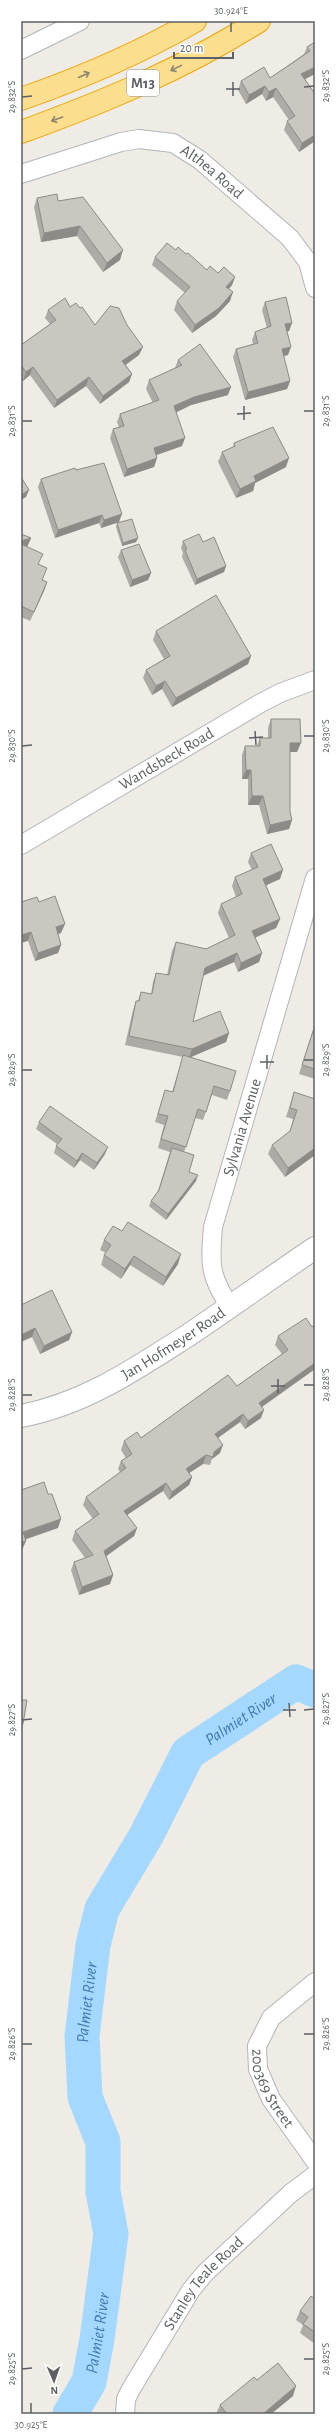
<svg xmlns="http://www.w3.org/2000/svg" width="336" height="2435" font-family="'Alegreya Sans',sans-serif">
	<style>
		.lines { fill: none; stroke-linecap: round; stroke-linejoin: round }
		.river { stroke: #a5d8fe; stroke-width: 35 }
		.minor-casing { stroke: #b2b5b9; stroke-width: 20 }
		.tertiary-casing { stroke: #b2b5b9; stroke-width: 24 }
		.motorway-casing { stroke: #efa403; stroke-width: 24 }
		.minor { stroke: #fff; stroke-width: 18 }
		.tertiary { stroke: #fff; stroke-width: 22 }
		.motorway { stroke: #fbdf8e; stroke-width: 22 }
		.wall { fill: #aeaba6 }
		.shaded-wall { fill: #8d8b87 }
		.building { fill: #cac7c1; stroke: #8d8b87 }
		.oneway { stroke: #8c8671 }
		.ticks { fill: none; stroke: #5c6065; stroke-width: 1.5 }
		.labels { text-anchor: middle; dominant-baseline: central; stroke-width: 3; stroke-linejoin: round; paint-order: stroke }
		.shield { fill: #fff; stroke: #8d9093; stroke-width: 1 }
		.shield-label { font-size: 15px; font-weight: bold; fill: #5c6065 }
		.street-label { font-size: 16px; fill: #5c6065; stroke: #fff }
		.water-label { font-size: 17px; font-style: italic; fill: #4278b0; stroke: #fff }
		.neatline { fill: none; stroke: #5c6065; stroke-width: 1.5 }
		.ticks-label { font-size: 10px; text-anchor: middle; fill: #5c6065 }
	</style>
	<rect width="100%" height="100%" fill="#eeece4"/>
	<g class="lines">
		<!-- river -->
		<path class="river" id="s1" d="M70 2414 89 2382 97 2339 111 2234 103 2191V2142L85 2097 82 2036 93 1945 102 1909 146 1836 188 1753 296 1682 315 1690"/>
		<defs>
			<g id="minor">
				<path d="M21 50 80 21"/>
				<path id="s2" d="M21 174 121 142 139 139 173 143 200 160 290 238 308 262 315 288"/>
				<path id="s3" d="M21 845 259 704 280 693 315 680"/>
				<path id="s4" d="M230 1307C209 1275 210 1264 213 1227L315 878"/>
				<path id="s5" d="M315 1982 271 2018 257 2046 258 2069 271 2099 315 2161"/>
				<path id="s6" d="M125 2414 126 2399 131 2389 191 2290 205 2273 291 2193 315 2175"/>
			</g>
			<g id="tertiary">
				<path id="s7" d="M21 1416C84 1404 134 1370 187 1336 230 1307 272 1277 315 1248"/>
			</g>
			<path id="motorway" d="M21 99C81 78 140 53 195 21
				M21 132C104 102 185 68 259 21"/>
		</defs>
		<!-- minor casing -->
		<use href="#minor" class="minor-casing"/>
		<!-- tertiary casing -->
		<use href="#tertiary" class="tertiary-casing"/>
		<!-- motorway casing -->
		<use href="#motorway" class="motorway-casing"/>
		<!-- minor -->
		<use href="#minor" class="minor"/>
		<!-- tertiary -->
		<use href="#tertiary" class="tertiary"/>
		<!-- motorway -->
		<use href="#motorway" class="motorway"/>
	</g>
	<!-- wall -->
	<path class="wall" d="M315 42 305 79 315 94V141L299 152 284 130 287 121 289 120 273 97 266 101 262 94 246 104 238 90 241 81 270 78 304 54 307 47Z
		M37 198 58 201 120 260 103 272 77 236 41 242 34 207Z
		M176 250 186 254 207 270 218 273 235 277 232 285 229 289 230 301 216 316 192 333 174 310 177 301 185 293 152 265 155 257Z
		M265 302 292 323 289 331H287L288 355 283 356 290 381 287 389 245 400 233 357 236 349 253 344 252 340 255 332 267 328 262 310Z
		M70 307 80 308 95 325 139 355 126 365 132 374 129 382 100 404 86 386 54 408 30 375 23 381 21 378V345L50 324 45 318 48 310Z
		M178 360 228 395 191 405 176 412 182 446 156 455 157 458 154 467 124 477 110 438 113 429 119 427 117 422 120 414 153 403 146 389 149 380 175 368Z
		M234 443 286 467 255 483 253 491 236 498 218 462 222 452 233 447Z
		M76 470 119 522 101 528 99 523 55 538 38 487 41 479Z
		M117 523 138 538 136 542 122 546 116 527Z
		M21 534 31 538 27 547 39 564 43 580 47 582 44 591 30 621 21 617Z
		M183 541 203 542 226 566 224 572 195 585 182 557 183 553 181 548Z
		M121 550 151 573 148 580 130 587 118 557Z
		M156 631 251 656 248 664 172 707 162 689 152 695 143 678 146 670 164 659 153 640Z
		M271 719 297 752H290V812L292 820 289 829 267 834 259 805H248V779H242V755L245 746H257L260 738H268V728Z
		M251 853 280 879 266 885 280 919 276 928 255 938 262 953 259 962 238 972 234 962 203 976 193 1022 229 1033 226 1042 190 1057 230 1091 227 1100 212 1095 203 1120 195 1118 184 1152 189 1172 196 1181 166 1220 149 1206 151 1201 158 1191 170 1152 158 1148 164 1125 155 1122 165 1090 172 1092 183 1057 125 1045 133 1010 136 1001H138L141 992 151 994 153 982 156 973 167 975 172 951 176 942 206 949 229 938 218 913 221 904 236 897 232 886 235 877 252 870 248 862Z
		M39 902 61 933 58 934 61 945 58 953 35 961 28 941Z
		M315 1024V1079L299 1074Z
		M294 1092 315 1099V1155L285 1177 268 1154 272 1145 290 1132 293 1119 286 1117Z
		M39 1122 105 1154 94 1170 80 1160 74 1168 54 1153 56 1146 57 1144 36 1129Z
		M122 1231 178 1264 163 1286 130 1265 121 1279 101 1265 104 1255 106 1253 100 1250 104 1240Z
		M21 1305 72 1332 69 1340 40 1354 32 1337Z
		M315 1324V1369L262 1407 261 1418 245 1429 240 1422 218 1438 220 1453 212 1459 210 1465 203 1464 189 1473 192 1477 189 1485 169 1500 163 1491 127 1515 137 1528 134 1536 106 1556 113 1575 110 1584 79 1595 71 1570 74 1562 85 1558 72 1540 75 1531 93 1519 83 1505 86 1497 120 1472 118 1469 121 1461 126 1458 121 1450 124 1441 141 1438 237 1386 282 1354 275 1345 278 1336 312 1327Z
		M315 2299V2344L300 2333 303 2325 296 2320 300 2311Z
		M257 2380 293 2396 271 2414H216L220 2405Z"/>
	<!-- shaded-wall -->
	<path class="shaded-wall" d="M315 67V74L298 83 301 74Z
		M265 86 262 94 246 104 249 95Z
		M276 88 273 97 266 101 269 92Z
		M315 135V141L299 152 302 143Z
		M80 226 77 236 41 242 44 233Z
		M123 250 120 260 103 272 107 263Z
		M235 277 232 285 223 295 226 287Z
		M233 292 230 301 216 316 192 333 195 325Z
		M292 323 289 331 282 333 285 324Z
		M143 347 139 355 119 369 122 361Z
		M291 347 288 355 279 357 282 349Z
		M33 367 30 375 23 381 26 372Z
		M132 374 129 382 100 404 103 396Z
		M89 377 86 386 54 408 57 400Z
		M290 381 287 389 245 400 248 392Z
		M231 387 228 395 191 405 171 415 174 406 194 397Z
		M185 438 182 446 151 457 154 448Z
		M157 458 154 467 124 477 127 469Z
		M289 458 286 467 255 483 253 491 236 498 240 489 254 476Z
		M29 490 26 497 21 500V495Z
		M122 514 119 522 101 528 104 520Z
		M102 515 99 523 55 538 58 530Z
		M31 538 27 547 21 549V541Z
		M138 538 136 542 122 546 123 543Z
		M226 566 224 572 195 585 197 579Z
		M151 573 148 580 130 587 132 580Z
		M47 582 44 591 30 621 34 612Z
		M251 656 248 664 172 707 176 698Z
		M165 681 162 689 152 695 156 686Z
		M290 743H301L297 752H286Z
		M246 770H251L248 779H242Z
		M252 796H263L259 805H248Z
		M292 820 289 829 267 834 270 825Z
		M283 870 280 879 260 888 263 879Z
		M280 919 276 928 249 940 252 931Z
		M65 924 61 933 52 936 56 927Z
		M31 932 28 941 21 943V935Z
		M61 945 58 953 35 961 38 953Z
		M237 953 234 962 202 976 205 968Z
		M262 953 259 962 238 972 241 963Z
		M229 1033 226 1042 189 1058 192 1049Z
		M108 1147 105 1154 94 1170 97 1163Z
		M315 1148V1155L285 1177 288 1168Z
		M82 1153 80 1160 74 1168 77 1161Z
		M198 1175 196 1181 166 1220 168 1214Z
		M181 1254 178 1264 163 1286 166 1277Z
		M134 1256 130 1265 121 1279 125 1269Z
		M35 1328 32 1337 21 1342V1335Z
		M72 1332 69 1340 40 1354 44 1346Z
		M315 1363V1369L256 1411 259 1403Z
		M264 1410 261 1418 245 1429 248 1421Z
		M243 1414 240 1422 212 1442 215 1434Z
		M223 1445 220 1453 212 1459 214 1452Z
		M206 1455 203 1464 183 1477 186 1469Z
		M192 1477 189 1485 169 1500 172 1492Z
		M166 1483 163 1491 121 1519 124 1511Z
		M61 1519 58 1528 21 1541 23 1532Z
		M137 1528 134 1536 101 1560 104 1551Z
		M26 1541 22 1550 21 1551V1542Z
		M113 1575 110 1584 79 1595 82 1587Z
		M21 1724H23L21 1731Z
		M296 2386 293 2396 271 2414H263Z"/>
	<!-- building -->
	<path class="building" d="M315 42V67L301 74 315 94V135L302 143 287 121 295 116 276 88 269 92 265 86 249 95 241 81 264 67 270 78 310 51 307 47Z
		M57 194 58 201 83 197 123 250 107 263 80 226 44 233 37 198Z
		M167 243 176 250 178 247 186 254 188 253 207 270 210 266 218 273 224 267 235 277 226 287 233 292 219 308 195 325 177 301 190 287 155 257Z
		M286 297 292 323 285 324 291 347 282 349 290 381 248 392 236 349 258 343 255 332 271 326 265 302Z
		M65 298 70 307 76 303 80 308 82 307 95 325 110 306 119 308 127 325 143 347 122 361 132 374 103 396 89 377 57 400 33 367 26 372 21 365V345L56 320 48 310Z
		M200 344 231 387 194 397 174 406 185 438 154 448 157 458 127 469 113 429 124 426 120 414 159 400 149 380 182 365 178 360Z
		M273 427 289 458 254 476 256 481 240 489 222 452 235 446 234 443Z
		M104 463 122 514 104 520 102 515 58 530 41 479 75 468 76 470Z
		M21 477 29 490 21 495Z
		M132 519 138 538 123 543 117 523Z
		M21 534 31 538 21 541Z
		M199 534 203 542 214 537 226 566 197 579 185 550 187 549 183 541Z
		M21 544 43 554 38 564 47 568 42 580 47 582 34 612 21 606Z
		M139 544 151 573 132 580 121 550Z
		M216 595 251 656 176 698 165 681 156 686 146 670 170 656 156 631Z
		M271 719H300L301 743H290V812L292 820 270 825 263 796H252L251 770H246L245 746H260V738H271Z
		M271 844 283 870 263 879 280 919 252 931 262 953 241 963 237 953 205 968 193 1022 220 1011 229 1033 192 1049 129 1036 136 1001H139L141 992 152 994 156 973 169 975 176 942 206 949 235 935 221 904 242 894 235 877 258 867 251 853Z
		M55 896 65 924 56 927 61 945 38 953 31 932 21 935V902L37 897 39 902Z
		M315 1025V1069L302 1065Z
		M183 1055 236 1071 230 1091 214 1086 206 1112 198 1109 186 1147 161 1139 168 1116 158 1114 165 1090 173 1092Z
		M294 1092 315 1099V1148L288 1168 272 1145 290 1131 297 1110 290 1108Z
		M50 1106 108 1147 97 1163 82 1153 77 1161 56 1146 62 1139 39 1122Z
		M172 1148 194 1155 189 1172 198 1175 168 1214 151 1201 159 1190Z
		M128 1222 181 1254 166 1277 134 1256 125 1269 104 1255 111 1245 104 1240 113 1226 122 1231Z
		M52 1290 72 1332 44 1346 35 1328 21 1335V1305Z
		M306 1318 312 1327 315 1324V1363L259 1403 264 1410 248 1421 243 1414 215 1434 223 1445 214 1452 213 1457 206 1455 186 1469 192 1477 172 1492 166 1483 124 1511 137 1528 104 1551 113 1575 82 1587 74 1562 93 1555 75 1531 99 1514 86 1497 126 1468 121 1461 132 1454 124 1441 137 1432 141 1438 228 1375 237 1386 288 1350 278 1336Z
		M44 1482 48 1494H52L61 1519 23 1532 26 1541 21 1542V1490Z
		M21 1700H27L23 1724H21Z
		M311 2296 315 2299V2332L303 2324 308 2317 300 2311Z
		M278 2363 296 2386 263 2414H227L220 2405 254 2377 257 2380Z"/>
	<!-- one-way arrows -->
	<defs><path id="oneway-shaft" d="M-6 0H5M1.5-3L5.5 0L1.5 3" fill="none" stroke-width="1.6" stroke-linecap="round" stroke-linejoin="round"/></defs>
	<g class="oneway">
		<use href="#oneway-shaft" transform="translate(176 68) rotate(154)"/>
		<use href="#oneway-shaft" transform="translate(84 75) rotate(-24)"/>
		<use href="#oneway-shaft" transform="translate(57 119) rotate(160)"/>
	</g>
	<!-- ticks -->
	<path class="ticks" d="M231 22V32M233 82V96M304 87 314 86M226 89H240M22 97 32 96M244 406V420M304 411H314M237 414 251 413M22 421H32M255 731 256 745M304 736H314M249 738 263 737M22 746 32 745M267 1055V1069M304 1060H314M260 1062H274M22 1070H32M278 1379V1393M304 1385H314M271 1386H285M22 1395H32M289 1703 290 1717M283 1710H296M304 1710 314 1709M22 1720 32 1719M304 2034H314M22 2044H32M304 2359H314M22 2369 32 2368M31 2403V2413"/>
	<g class="labels">
		<!-- shield labels -->
		<rect class="shield" x="127" y="70" width="32" height="26" rx="3"/>
		<g class="shield-label">
			<text x="143" y="83">M13</text>
		</g>
		<!-- street labels -->
		<g class="street-label">
			<text stroke="none"><textPath href="#s2" startOffset="206">Althea Road</textPath></text>
			<text stroke="none"><textPath href="#s3" startOffset="169">Wandsbeck Road</textPath></text>
			<text stroke="none"><textPath href="#s4" startOffset="188">Sylvania Avenue</textPath></text>
			<text stroke="none"><textPath href="#s7" startOffset="170">Jan Hofmeyer Road</textPath></text>
			<text stroke="none"><textPath href="#s5" startOffset="134">200369 Street</textPath></text>
			<text stroke="none"><textPath href="#s6" startOffset="155">Stanley Teale Road</textPath></text>
		</g>
		<!-- water labels -->
		<g class="water-label">
			<text stroke="none"><textPath href="#s1" startOffset="759">Palmiet River</textPath></text>
			<text stroke="none"><textPath href="#s1" startOffset="423">Palmiet River</textPath></text>
			<text stroke="none"><textPath href="#s1" startOffset="87">Palmiet River</textPath></text>
		</g>
	</g>
	<!-- border -->
	<rect width="336" height="2435" fill="none" stroke="#ffffff" stroke-width="44"/>
	<!-- north arrow -->
	<g transform="translate(54 2381) rotate(178)" stroke="#ffffff" stroke-width="3" paint-order="stroke">
	<path d="M0-3L7 15L0 10L-7 15Z" fill="#5c6065"/>
	<text y="-6" font-size="11" font-weight="bold" text-anchor="middle" fill="#5c6065">N</text>
	</g>
	<!-- scale -->
	<path d="M174 52v6h59v-6" fill="none" stroke="#5c6065" stroke-width="2"/>
	<text x="180" y="52" font-size="12" fill="#5c6065" stroke="#ffffff" stroke-width="3" paint-order="stroke">20 m</text>
	<rect x="22" y="22" width="292" height="2391" class="neatline"/>
	<g class="ticks-label">
		<text x="231" y="14">30.924°E</text>
		<text transform="translate(325 86) rotate(-90)" y="4">29.832°S</text>
		<text transform="translate(11 97) rotate(-90)" y="4">29.832°S</text>
		<text transform="translate(325 411) rotate(-90)" y="4">29.831°S</text>
		<text transform="translate(11 421) rotate(-90)" y="4">29.831°S</text>
		<text transform="translate(325 736) rotate(-90)" y="4">29.830°S</text>
		<text transform="translate(11 746) rotate(-90)" y="4">29.830°S</text>
		<text transform="translate(325 1060) rotate(-90)" y="4">29.829°S</text>
		<text transform="translate(11 1070) rotate(-90)" y="4">29.829°S</text>
		<text transform="translate(325 1385) rotate(-90)" y="4">29.828°S</text>
		<text transform="translate(11 1395) rotate(-90)" y="4">29.828°S</text>
		<text transform="translate(325 1709) rotate(-90)" y="4">29.827°S</text>
		<text transform="translate(11 1720) rotate(-90)" y="4">29.827°S</text>
		<text transform="translate(325 2034) rotate(-90)" y="4">29.826°S</text>
		<text transform="translate(11 2044) rotate(-90)" y="4">29.826°S</text>
		<text transform="translate(325 2359) rotate(-90)" y="4">29.825°S</text>
		<text transform="translate(11 2369) rotate(-90)" y="4">29.825°S</text>
		<text x="31" y="2428">30.925°E</text>
	</g>
</svg>
